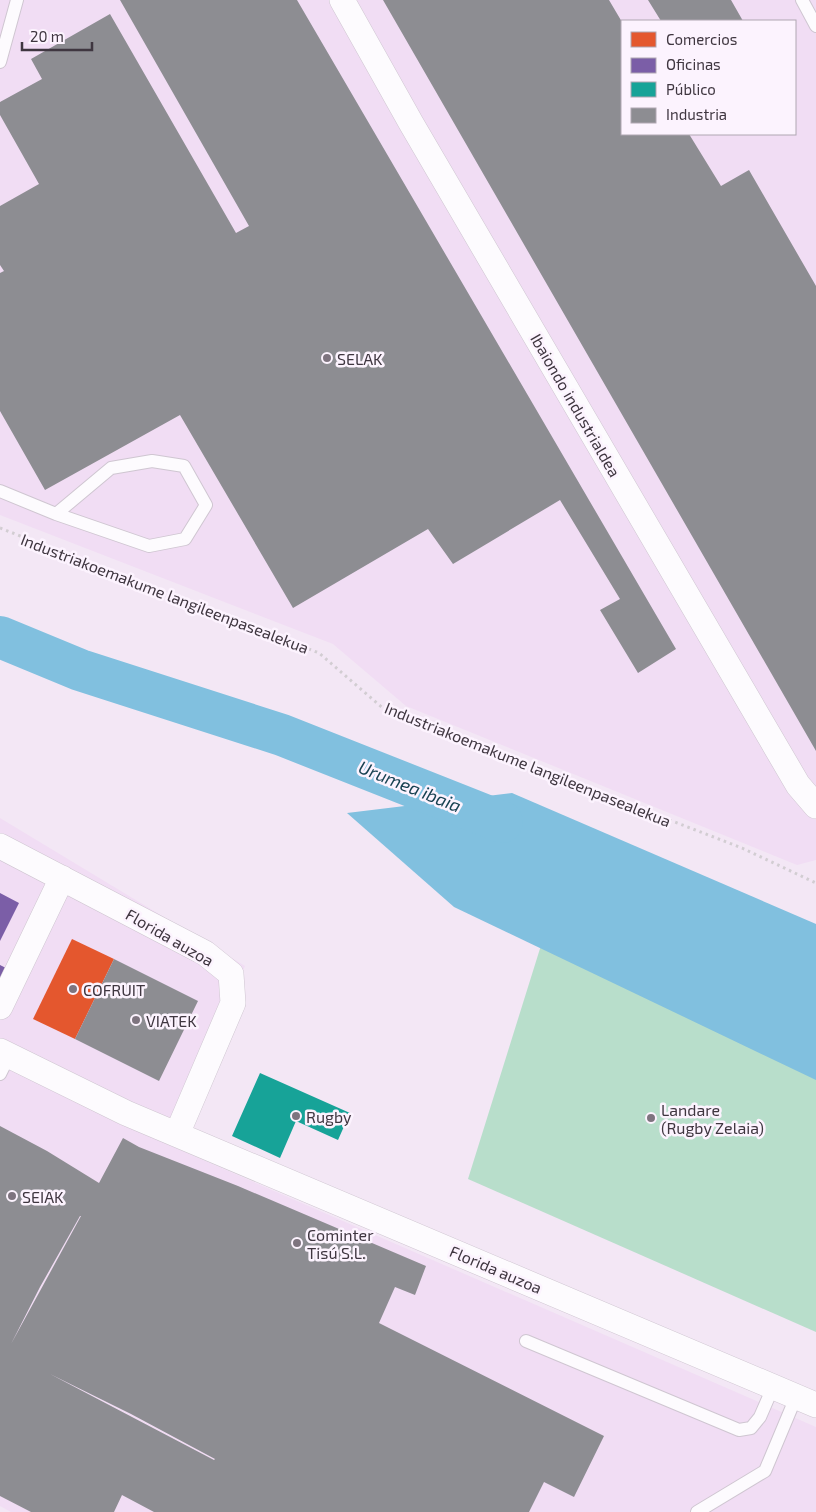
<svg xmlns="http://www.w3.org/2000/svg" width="816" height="1512" font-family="'Exo 2',sans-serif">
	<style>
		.built { fill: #f1ddf4; fill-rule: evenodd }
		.green { fill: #b8decb }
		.water { fill: #81c0df }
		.shops { fill: #e4572e }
		.offices { fill: #7b5ea7 }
		.public { fill: #17a398 }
		.industry { fill: #8d8d92; fill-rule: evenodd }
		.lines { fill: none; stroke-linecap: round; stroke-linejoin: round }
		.river { stroke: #81c0df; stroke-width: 42 }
		.service-casing { stroke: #cfc6d1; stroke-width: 14 }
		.minor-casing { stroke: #cfc6d1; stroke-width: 26 }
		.path { stroke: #d2cdd2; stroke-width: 3; stroke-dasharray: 2.5 4; stroke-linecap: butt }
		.service { stroke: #fdfbfe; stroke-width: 12 }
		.minor { stroke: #fdfbfe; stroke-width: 25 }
		.poi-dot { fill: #7e747f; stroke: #fcf3fe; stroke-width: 2 }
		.labels { text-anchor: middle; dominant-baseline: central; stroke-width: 5; stroke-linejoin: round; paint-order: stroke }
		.poi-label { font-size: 16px; fill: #3f3640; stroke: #fcf3fe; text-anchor: start }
		.street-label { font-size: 16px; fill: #3f3640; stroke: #fcf3fe }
		.water-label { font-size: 18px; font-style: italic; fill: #184252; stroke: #fcf3fe }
	</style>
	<rect width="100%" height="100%" fill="#f3e7f5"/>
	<!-- built -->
	<path class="built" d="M0 0H816V860L797 865 406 706 333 644 0 515ZM622 21H795V134H622Z
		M0 818 245 966 164 1143 816 1427V1512H11L0 1506Z"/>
	<!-- green -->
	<path class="green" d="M543 939 816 1057V1332L468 1179Z"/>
	<!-- water -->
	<path class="water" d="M512 793 816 924V1080L454 907 347 813Z"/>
	<!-- shops -->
	<path class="shops" d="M72 939 114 959 75 1039 33 1019Z"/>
	<!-- offices -->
	<path class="offices" d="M0 893 19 903 0 941Z
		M0 965 6 968 0 982Z"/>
	<!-- public -->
	<path class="public" d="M260 1073 350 1113 338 1140 296 1121 280 1158 232 1136Z"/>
	<!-- industry -->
	<path class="industry" d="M120 0H297L676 649 638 673 600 610 620 599 560 500 453 564 428 529 293 608 180 415 45 490 0 411V273L4 271 0 265V206L39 184 0 115V102L42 79 31 59 110 14 236 233 249 226Z
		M383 0H609L622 22V134H689L721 186 749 170 816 286V751Z
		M648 0H731L743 21H661Z
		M114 959 198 1001 159 1081 75 1039Z
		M0 1126 47 1151 99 1183 123 1138 139 1147 238 1186 426 1266 415 1295 395 1287 379 1323 604 1436 574 1497 544 1482 529 1512H154L122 1495 114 1512H31L0 1496ZM80 1216H81L11 1344 40 1287ZM50 1374 131 1414 215 1459 214 1460Z"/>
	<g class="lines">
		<!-- river -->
		<path class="river" d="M0 637 80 670 282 735 502 822"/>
		<defs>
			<path id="service" d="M802 0 816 26
				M0 62 17 0
				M0 491 56 514 149 546 185 539 206 505 184 466 152 461 111 468 56 514
				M0 1074 9 1056
				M526 1341 739 1430 751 1428 760 1417 773 1387
				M697 1512 765 1471 796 1397"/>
			<path id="minor" d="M342 0 411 123 798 785 816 806
				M0 846 205 953 231 974 233 1003 177 1134
				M0 1007 62 878
				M0 1051 126 1113 816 1405"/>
		</defs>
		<!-- service casing -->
		<use href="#service" class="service-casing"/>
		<!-- minor casing -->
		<use href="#minor" class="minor-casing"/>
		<!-- path -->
		<path class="path" d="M0 528 319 653 385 710 742 848 816 883"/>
		<!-- service -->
		<use href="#service" class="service"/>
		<!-- minor -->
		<use href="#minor" class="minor"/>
	</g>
	<!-- markers -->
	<g class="poi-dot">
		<circle cx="327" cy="358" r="5"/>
		<circle cx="73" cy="989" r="5"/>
		<circle cx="136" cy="1020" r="5"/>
		<circle cx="296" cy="1116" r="5"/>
		<circle cx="651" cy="1118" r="5"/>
		<circle cx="12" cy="1196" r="5"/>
		<circle cx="297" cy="1243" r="5"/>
	</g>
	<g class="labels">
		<!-- poi labels -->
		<g class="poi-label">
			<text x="337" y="358">SELAK</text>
			<text x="83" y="989">COFRUIT</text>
			<text x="146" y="1020">VIATEK</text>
			<text x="661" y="1109">Landare<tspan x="661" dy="18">(Rugby Zelaia)</tspan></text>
			<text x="306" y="1116">Rugby</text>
			<text x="22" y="1196">SEIAK</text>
			<text x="307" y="1234">Cominter<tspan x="307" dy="18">Tisú S.L.</tspan></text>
		</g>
		<!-- street labels -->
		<g class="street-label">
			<text transform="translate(576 405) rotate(60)">Ibaiondo industrialdea</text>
			<text transform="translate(165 593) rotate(21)">Industriakoemakume langileenpasealekua</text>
			<text transform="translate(528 764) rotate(22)">Industriakoemakume langileenpasealekua</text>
			<text transform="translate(170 937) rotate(30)">Florida auzoa</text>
			<text transform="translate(496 1269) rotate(23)">Florida auzoa</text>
		</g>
		<!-- water labels -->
		<g class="water-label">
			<text transform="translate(410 786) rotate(22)">Urumea ibaia</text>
		</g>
	</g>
	<!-- legend -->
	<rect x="621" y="20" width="175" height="115" fill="#fcf3fe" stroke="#b0a7b2"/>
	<rect x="631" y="32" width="25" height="15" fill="#e4572e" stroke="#b0a7b2"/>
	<text x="666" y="45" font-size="15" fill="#3f3640">Comercios</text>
	<rect x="631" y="58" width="25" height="15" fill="#7b5ea7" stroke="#b0a7b2"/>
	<text x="666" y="70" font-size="15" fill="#3f3640">Oficinas</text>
	<rect x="631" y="82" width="25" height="15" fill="#17a398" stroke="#b0a7b2"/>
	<text x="666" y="95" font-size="15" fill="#3f3640">Público</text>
	<rect x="631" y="108" width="25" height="15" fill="#8d8d92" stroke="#b0a7b2"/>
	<text x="666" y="120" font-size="15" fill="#3f3640">Industria</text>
	<!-- scale -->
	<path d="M22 42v8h70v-8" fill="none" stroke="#3f3640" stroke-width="2.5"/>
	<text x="30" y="42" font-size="15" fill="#3f3640" stroke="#fcf3fe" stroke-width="4" paint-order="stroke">20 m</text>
</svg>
